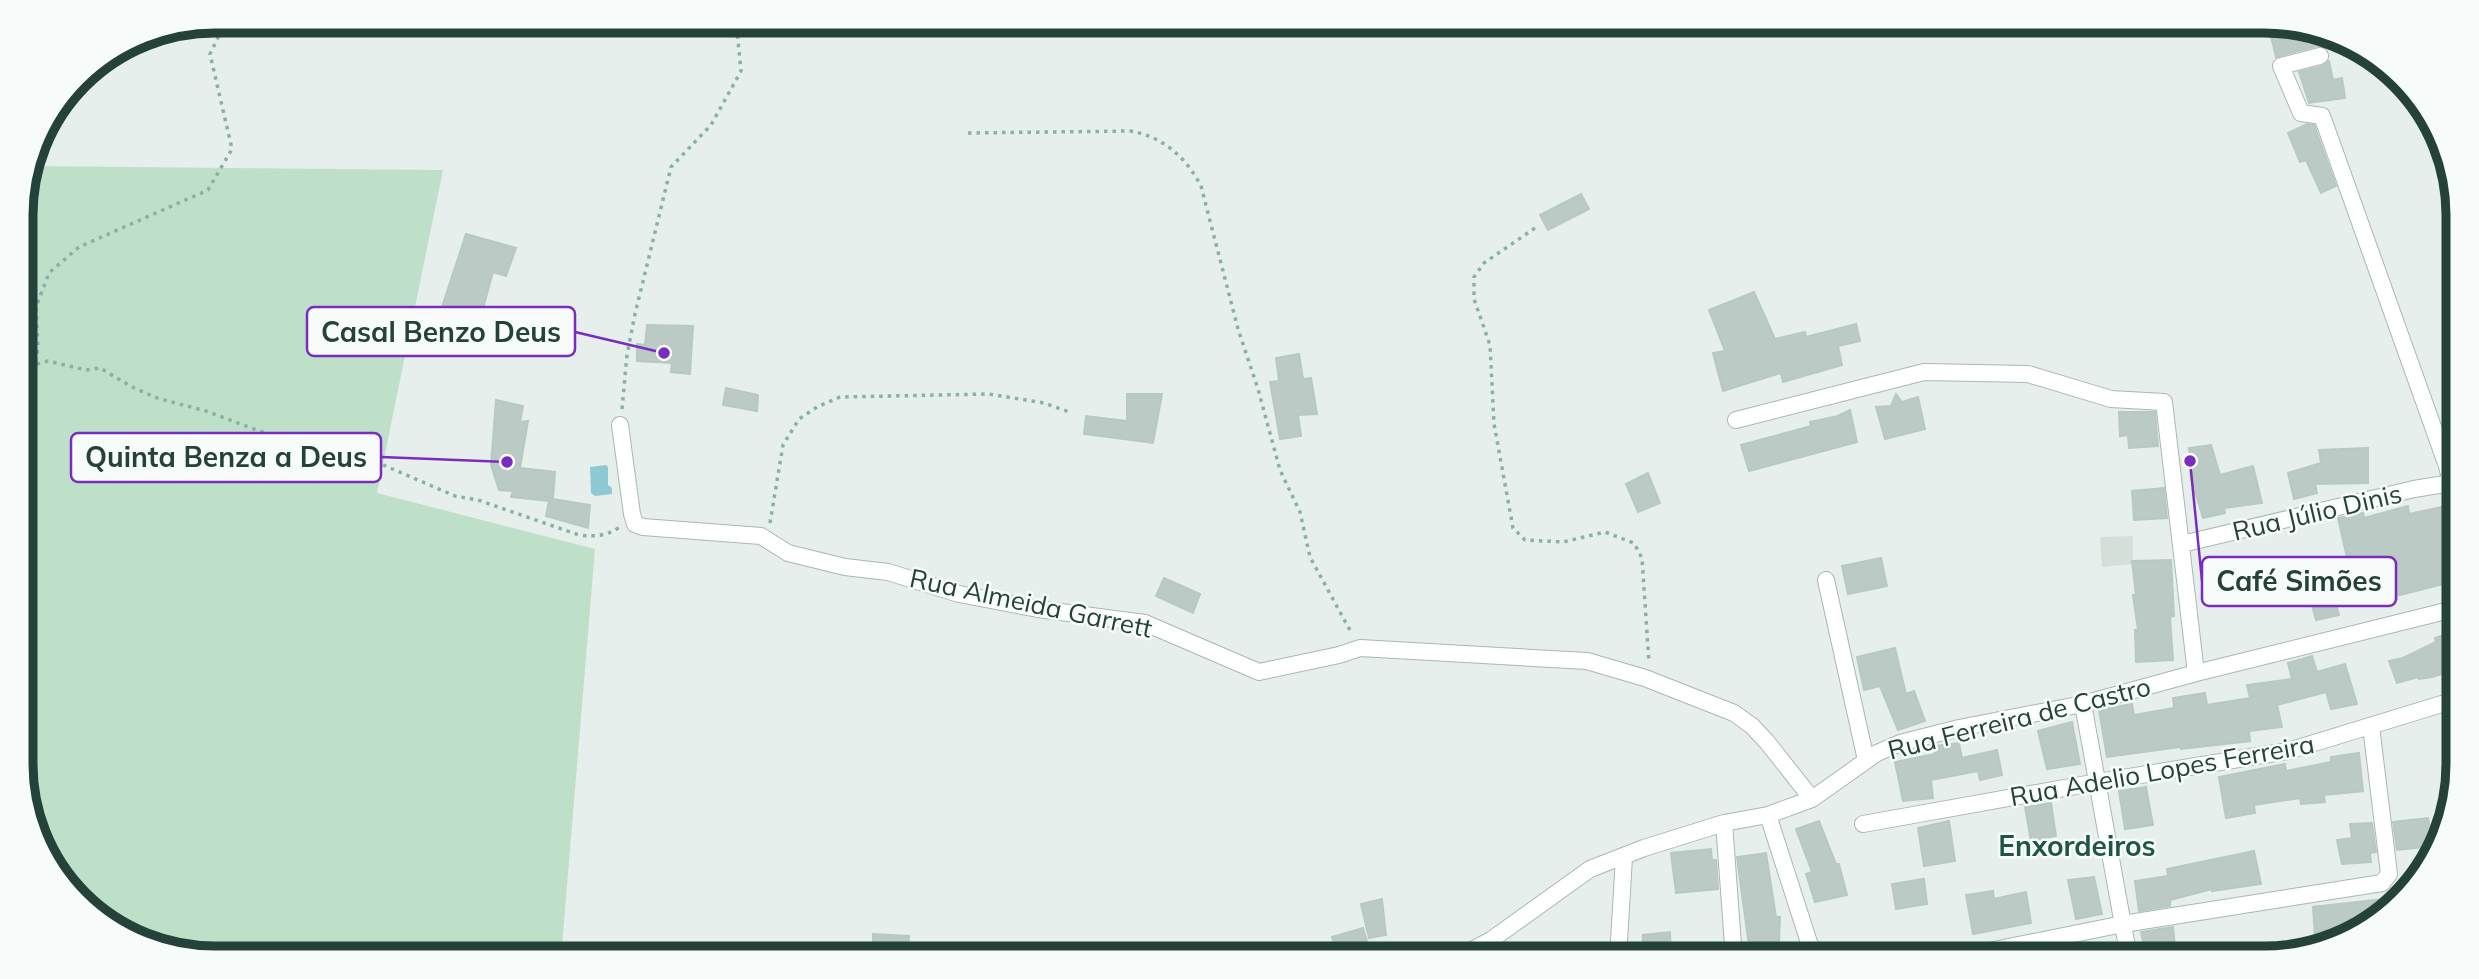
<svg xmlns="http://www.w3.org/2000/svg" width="2479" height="979" font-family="Mulish,sans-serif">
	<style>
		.built { fill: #d4dfda }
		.green { fill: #bfe0c8 }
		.water { fill: #8ec9d4 }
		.building { fill: #bbcac4; stroke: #b8c9c2; stroke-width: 2 }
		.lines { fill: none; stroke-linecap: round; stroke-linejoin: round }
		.minor-casing { stroke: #a8b8b2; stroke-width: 18 }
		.path { stroke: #86b3a5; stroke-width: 3.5; stroke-dasharray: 3.5 5; stroke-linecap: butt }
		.minor { stroke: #fff; stroke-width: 16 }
		.labels { text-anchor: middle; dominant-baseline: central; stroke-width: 5; stroke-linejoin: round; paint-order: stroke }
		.street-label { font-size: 26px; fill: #24423a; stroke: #f7fbf9 }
		.neighbourhood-label { font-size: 28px; font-weight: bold; fill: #1f5548; stroke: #f7fbf9 }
		.rim { fill: none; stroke: #24423a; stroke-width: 9 }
		.leader { fill: none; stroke: #7b2cbf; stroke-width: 2.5 }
		.callout-dot { fill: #7b2cbf; stroke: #f7fbf9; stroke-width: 2.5 }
		.callout { fill: #f7fbf9; stroke: #7b2cbf; stroke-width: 2.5 }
		.callout-label { font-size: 28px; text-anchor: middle; font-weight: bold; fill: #24423a }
	</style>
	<rect width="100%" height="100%" fill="#e6efeb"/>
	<!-- built -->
	<path class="built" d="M2133 536V564L2102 567 2100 537Z"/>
	<!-- green -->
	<path class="green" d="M31 166 443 170 377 493 595 549 561 958H216L153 948 69 891 25 801 21 203Z"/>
	<!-- water -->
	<path class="water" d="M606 465 608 467V485L612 488V494L595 496 591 493 590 467Z"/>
	<!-- building -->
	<path class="building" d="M2285 25 2326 31 2344 44 2327 48 2317 46 2276 57 2269 28Z
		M2329 61 2333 80 2342 78 2345 98 2309 103 2299 72 2323 66Z
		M2307 124 2314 125 2336 186 2321 193 2306 160 2300 162 2288 133Z
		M1581 194 1589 209 1548 230 1540 215Z
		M466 234 516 248 506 276 493 272 479 323 441 310Z
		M1754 292 1775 339 1805 332 1806 337 1856 324 1860 341 1838 346 1842 365 1783 382 1781 373 1723 391 1713 353 1725 351 1709 310Z
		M647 325 693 326 690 374 671 372 672 363 637 361V344L645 345Z
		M1299 354 1303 379 1311 378 1317 414 1298 415 1301 436 1280 439 1270 382 1279 381 1276 358Z
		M726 388 758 395 757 411 723 405Z
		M1127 394H1162L1153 443 1084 434 1086 416 1127 421Z
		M1896 394 1902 402 1918 397 1925 429 1885 439 1876 407 1891 406Z
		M496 400 523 406 520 422 528 421 520 468 555 472 553 499 590 505 588 528 546 516 549 501 511 497 513 491 499 490 491 465Z
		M1850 410 1857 442 1749 471 1741 445 1811 426 1810 422 1838 416Z
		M2119 412H2155L2158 446 2129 448 2128 435 2120 436Z
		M2211 445 2220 475 2253 466 2262 503 2224 508 2225 513 2203 518 2191 478 2189 448Z
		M2368 448V483L2315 484 2317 493 2294 499 2288 473 2321 463 2319 450Z
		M1648 473 1660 503 1638 512 1626 484Z
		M2164 488 2167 518 2134 520 2132 491Z
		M2408 506 2409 514 2442 507 2455 581 2396 596 2397 599 2372 605 2369 594 2335 601 2339 615 2316 620 2308 590 2322 588V566L2348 562 2338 518 2363 513 2364 518Z
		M1881 558 1887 586 1848 594 1842 566Z
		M2171 560 2174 616 2170 617 2173 660 2136 662 2135 630H2138L2133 595H2136L2132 561Z
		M1164 578 1200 594 1193 613 1156 596Z
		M2458 631V669L2432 677 2419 679 2418 677 2397 683 2389 661 2403 658 2436 642 2435 638Z
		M1895 648 1906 694 1914 691 1925 721 1898 730 1880 686 1864 690 1857 657Z
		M2312 656 2317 672 2345 664 2357 704 2331 709 2326 692 2277 705 2282 727 2249 731 2250 741 2181 749 2180 747 2107 757 2099 710 2132 704 2134 715 2174 708 2173 698 2205 693 2207 705 2250 698 2247 685 2292 679 2288 663Z
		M2072 722 2080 764 2047 769 2038 731Z
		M1959 743 1962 758 1997 750 2002 775 1980 780 1978 771 1931 780 1933 798 1903 801 1895 762 1935 754 1934 746Z
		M2359 753 2363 791 2324 795 2325 802 2301 804 2300 798 2254 805 2255 813 2226 818 2219 777 2285 764 2286 771 2331 762V757Z
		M2146 787 2153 825 2125 829 2119 791Z
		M2051 803 2056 836 2031 841 2025 807Z
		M2428 818 2430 829H2434L2436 843 2433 846 2397 850 2393 822Z
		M1819 821 1836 864H1839L1847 895 1815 902 1806 874 1812 872 1796 829Z
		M1949 821 1955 861 1924 866 1918 828Z
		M2372 823 2376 852 2370 853 2371 862 2342 864 2337 840 2352 838 2350 824Z
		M1711 849 1712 860H1716L1718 889 1676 893 1671 853Z
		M2254 851 2261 884 2212 891V889L2170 900V906L2139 911 2135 881 2168 876 2167 869Z
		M1766 853 1776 917H1780L1779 941 1749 946 1737 857Z
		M2094 877 2102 914 2076 919 2068 880Z
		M1924 879 1927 904 1896 909 1892 884Z
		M1993 891 1994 899 2026 892 2031 923 1973 934 1966 895Z
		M1382 899 1386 935 1369 938 1361 904Z
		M2383 899 2385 914 2381 918 2327 938 2326 936 2315 937 2313 907Z
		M2173 927 2176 958H2146L2141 932Z
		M1363 928 1372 958H1338L1332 937Z
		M1670 932 1671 958H1642L1643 935Z
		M873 934 909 936 908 958H873Z"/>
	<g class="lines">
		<defs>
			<path id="minor" d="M2320 56 2281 66 2301 113 2322 116 2447 466 2457 508
				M1736 420 1924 372 2028 374 2111 399 2164 402 2196 673
				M620 425 632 514 635 524 643 527 761 536 788 553 845 567 888 572 959 594 1038 609 1145 623 1259 672 1339 655 1360 648 1587 661 1645 678 1734 713 1752 726 1767 742 1812 799
				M2182 544 2414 489 2451 483
				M1826 580 1866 760
				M2083 704 2129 958
				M1768 815 1814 958
				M1724 823 1734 958
				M1863 824 2098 782 2288 751 2458 699
				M1457 958 1491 940 1590 869 1644 848 1724 823 1768 815 1812 799 1877 753 1900 743 1959 728 2083 704 2196 673 2458 608
				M1618 958 1624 857
				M1954 958 2123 924 2382 883 2389 874 2371 726"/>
		</defs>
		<!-- minor casing -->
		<use href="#minor" class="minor-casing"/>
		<!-- path -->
		<path class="path" d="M226 21 210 54 232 149 208 190 79 247 49 273 36 307 38 347 35 365 48 361 86 370 100 368 134 388 157 398 206 411 289 442 381 464 455 496 478 500 579 535C595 537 606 536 620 527
			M968 133 1130 131C1162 136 1186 157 1201 186L1238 329 1258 389 1280 470 1300 512 1310 557 1352 634
			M1535 228 1484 263 1474 277V299L1490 345 1494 424 1513 528 1525 540 1563 542 1605 532 1634 543 1642 558 1649 663
			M22 362 35 365 22 392
			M622 409 627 355 635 314 671 167 711 125 741 71 736 21
			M770 523 783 445 799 419 817 407 840 397 989 394 1044 403 1072 413"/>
		<!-- minor -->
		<use href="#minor" class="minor"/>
	</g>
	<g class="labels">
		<!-- street labels -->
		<g class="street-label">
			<text transform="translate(2317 512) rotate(-13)">Rua Júlio Dinis</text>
			<text transform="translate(1031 603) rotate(12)">Rua Almeida Garrett</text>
			<text transform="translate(2019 718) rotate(-14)">Rua Ferreira de Castro</text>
			<text transform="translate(2162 770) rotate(-10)">Rua Adelio Lopes Ferreira</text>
		</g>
		<!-- neighbourhood labels -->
		<g class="neighbourhood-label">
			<text x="2077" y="845">Enxordeiros</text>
		</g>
	</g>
	<!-- crop -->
	<path d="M0 0H2479V979H0ZM215 33H2264A182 182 0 0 1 2446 215V764A182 182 0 0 1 2264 946H215A182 182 0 0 1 33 764V215A182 182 0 0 1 215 33Z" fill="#f7fbf9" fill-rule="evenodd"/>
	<path class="rim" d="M215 33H2264A182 182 0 0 1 2446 215V764A182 182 0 0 1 2264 946H215A182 182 0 0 1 33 764V215A182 182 0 0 1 215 33Z"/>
	<!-- callouts -->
	<path class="leader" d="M664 353L575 332M507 462L381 457M2190 461L2202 581"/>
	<g class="callout-dot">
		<circle cx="664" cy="353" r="7"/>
		<circle cx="507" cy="462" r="7"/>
		<circle cx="2190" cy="461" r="7"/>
	</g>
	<g class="callout">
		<rect x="307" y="307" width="268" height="49" rx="7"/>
		<rect x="71" y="433" width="310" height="49" rx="7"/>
		<rect x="2202" y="557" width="194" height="49" rx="7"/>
	</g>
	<g class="callout-label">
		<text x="441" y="342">Casal Benzo Deus</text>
		<text x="226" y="467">Quinta Benza a Deus</text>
		<text x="2299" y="591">Café Simões</text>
	</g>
</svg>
